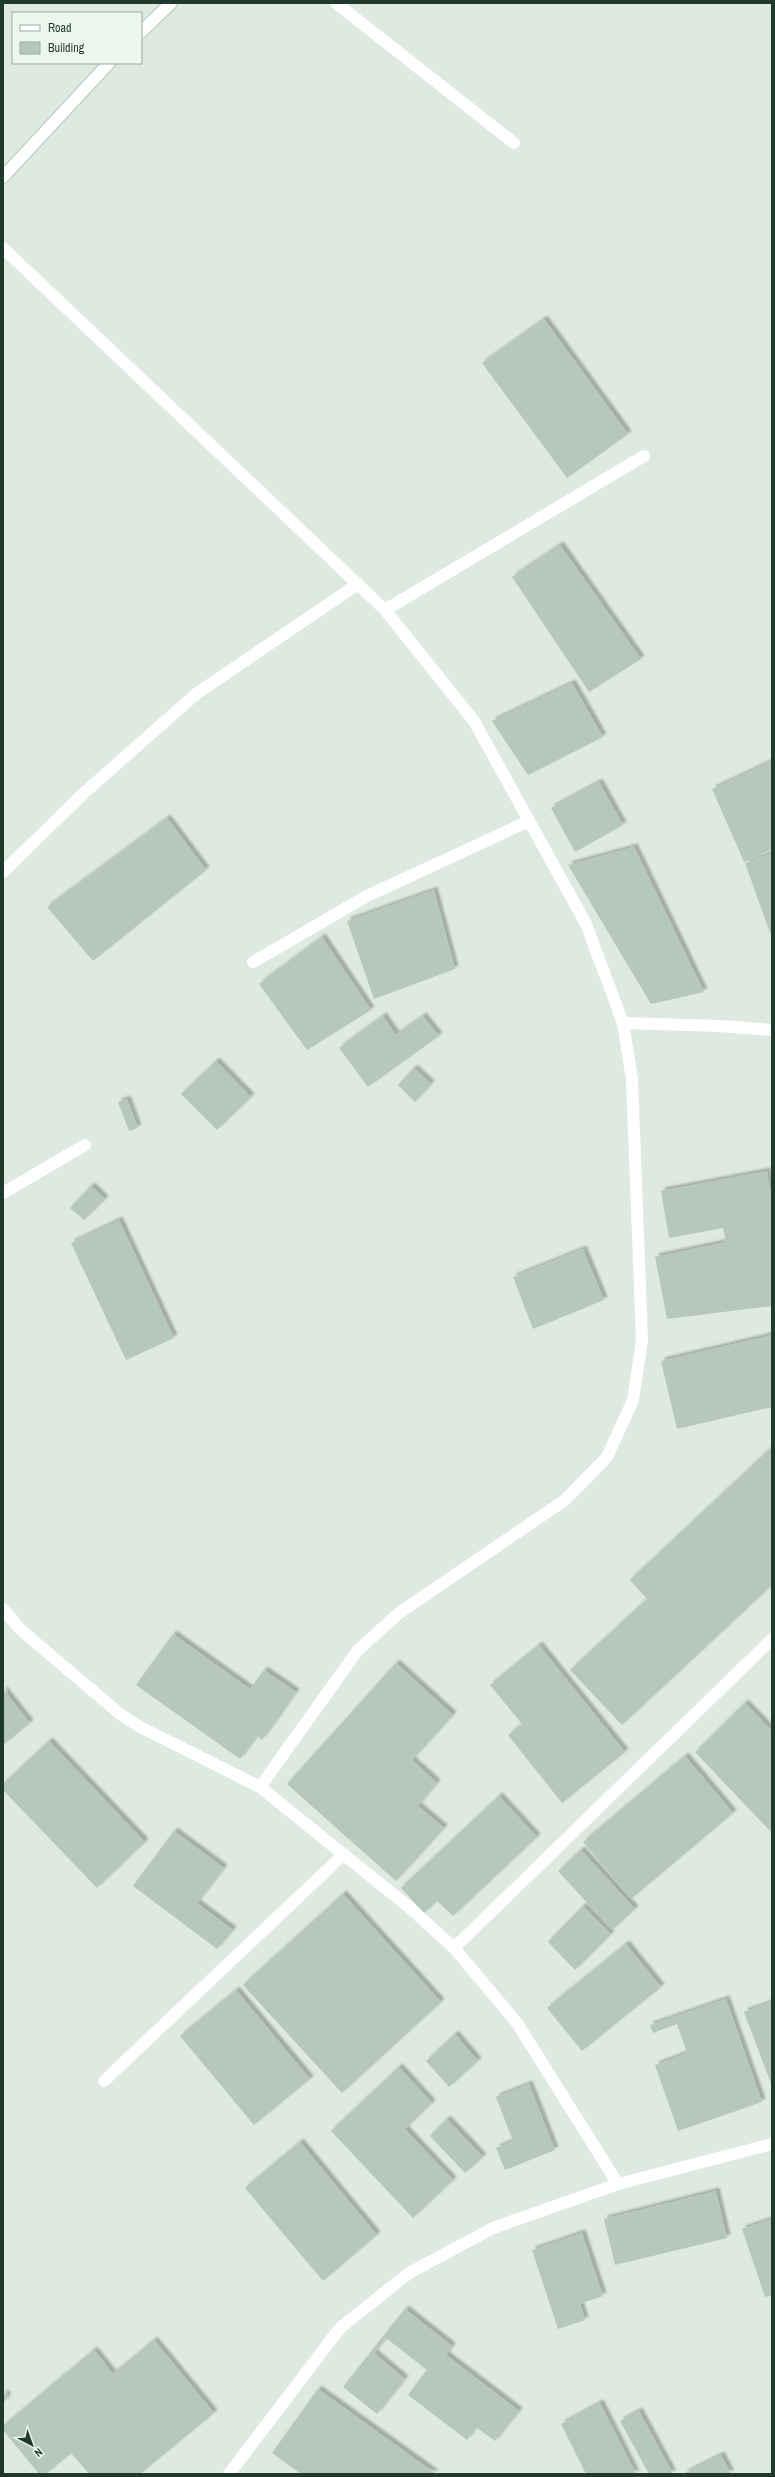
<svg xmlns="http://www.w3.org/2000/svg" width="775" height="2477" font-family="'Archivo Narrow',sans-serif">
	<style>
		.building { fill: #b6c7bc; filter: url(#shadow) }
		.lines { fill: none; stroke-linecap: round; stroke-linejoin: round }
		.secondary-casing { stroke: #b1c9ba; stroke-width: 14 }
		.street { stroke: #fff; stroke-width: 12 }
		.secondary { stroke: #fff; stroke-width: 12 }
	</style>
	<defs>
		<filter id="shadow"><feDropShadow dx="3.5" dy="-3.5" stdDeviation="1" flood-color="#0004"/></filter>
	</defs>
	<rect width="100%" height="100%" fill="#dde9e1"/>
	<!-- building -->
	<path class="building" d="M544 319 628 434 567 478 482 363Z
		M560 545 641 659 589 692 512 577Z
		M572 683 603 737 528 775 492 721Z
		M772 761V849L744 862 712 789Z
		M599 782 623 825 575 852 551 808Z
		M167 818 206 870 93 961 47 907Z
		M634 847 704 992 651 1004 568 865Z
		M772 853V938L745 863Z
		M434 890 455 969 374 999 347 921Z
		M322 937 371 1010 307 1050 259 984Z
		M383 1016 396 1035 423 1016 439 1036 368 1087 339 1048Z
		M216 1061 251 1097 217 1130 181 1094Z
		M414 1068 431 1084 415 1102 398 1085Z
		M127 1099 138 1128 129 1131 118 1102Z
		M767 1171 772 1201V1306L667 1319 655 1257 726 1242 723 1228 669 1238 661 1191Z
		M91 1186 105 1199 84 1220 70 1208Z
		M119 1220 174 1338 126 1360 71 1243Z
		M583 1249 604 1300 533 1329 513 1277Z
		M772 1335V1407L677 1429 661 1361Z
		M772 1447V1585L622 1725 570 1670 647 1599 630 1580Z
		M173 1634 250 1689 264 1670 296 1692 262 1740 257 1736 240 1759 136 1685Z
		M539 1645 625 1752 562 1803 508 1735 522 1724 490 1685Z
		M396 1663 453 1715 412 1760 437 1783 418 1806 444 1828 396 1881 287 1784Z
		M3 1689 30 1723 3 1745Z
		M745 1703 772 1731V1833L695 1752Z
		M49 1741 145 1842 97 1888 3 1790V1784Z
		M685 1756 733 1813 631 1899 583 1842Z
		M499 1796 537 1837 453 1916 437 1901 424 1913 401 1888Z
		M174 1831 224 1868 197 1903 233 1930 217 1949 133 1886Z
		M581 1850 635 1909 612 1930 558 1871Z
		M343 1894 441 2002 342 2093 243 1985Z
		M583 1906 611 1934 575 1970 548 1942Z
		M626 1944 661 1987 582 2051 547 2008Z
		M236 1990 310 2079 254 2125 180 2036Z
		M726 1999 762 2102 678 2131 655 2065 687 2053 677 2024 653 2033 650 2025Z
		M772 2002V2086L744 2012Z
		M455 2034 478 2061 449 2087 426 2061Z
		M399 2067 432 2103 405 2129 453 2180 413 2218 331 2131Z
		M529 2084 555 2150 505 2170 496 2148 513 2141 496 2097Z
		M447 2119 483 2157 465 2173 430 2136Z
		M300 2142 377 2235 323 2281 245 2188Z
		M716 2191 727 2238 615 2265 604 2219Z
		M772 2219V2295L765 2297 742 2229Z
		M582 2233 603 2296 580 2304 585 2320 558 2329 532 2250Z
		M405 2309 452 2346 446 2355 519 2411 495 2441 476 2427 467 2440 408 2395 427 2370 386 2338 374 2353 405 2379 377 2414 343 2387Z
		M154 2340 214 2413 140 2474H89L71 2453 46 2474H39L3 2430V2426L94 2350 113 2374Z
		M318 2389 436 2474H301L272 2453Z
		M3 2393 8 2396 3 2404Z
		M600 2403 636 2474H586L561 2424Z
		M639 2411 673 2474H649L620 2421Z
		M721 2455 731 2474H683Z"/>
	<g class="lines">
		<defs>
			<path id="secondary" d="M141 32 171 3
				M3 177 109 63"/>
		</defs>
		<!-- secondary casing -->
		<use href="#secondary" class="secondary-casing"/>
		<!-- street -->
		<path class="street" d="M336 3 514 143
			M3 248 385 610 474 721 586 924 623 1023 632 1079 642 1340 633 1400 607 1457 565 1500 399 1613 358 1650 260 1787
			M385 610 644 456
			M3 872 84 793 196 694 358 584
			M253 962 367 896 529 821
			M623 1023 720 1026 772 1030
			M3 1193 85 1145
			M3 1609 21 1630 120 1714 140 1727 260 1787 410 1908 454 1948 517 2023 618 2184
			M454 1948 772 1639
			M104 2081 344 1854
			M229 2474 340 2328 409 2273 493 2228 618 2184 772 2144"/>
		<!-- secondary -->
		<use href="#secondary" class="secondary"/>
	</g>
	<!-- border -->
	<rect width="775" height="2477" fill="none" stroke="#1f392c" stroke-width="8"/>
	<!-- legend -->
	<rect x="12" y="12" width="130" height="52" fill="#eef6f0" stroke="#9baaa2"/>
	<rect x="20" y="25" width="20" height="6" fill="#ffffff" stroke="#9baaa2"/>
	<text x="48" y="32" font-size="12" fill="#1f392c">Road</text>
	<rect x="20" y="42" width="20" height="12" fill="#b6c7bc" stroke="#9baaa2"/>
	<text x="48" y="52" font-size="12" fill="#1f392c">Building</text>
	<!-- north arrow -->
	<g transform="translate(32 2445) rotate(139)" stroke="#eef6f0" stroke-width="3" paint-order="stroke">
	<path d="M0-3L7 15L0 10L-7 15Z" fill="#1f392c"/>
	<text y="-6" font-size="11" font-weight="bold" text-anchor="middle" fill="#1f392c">N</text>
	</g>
</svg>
